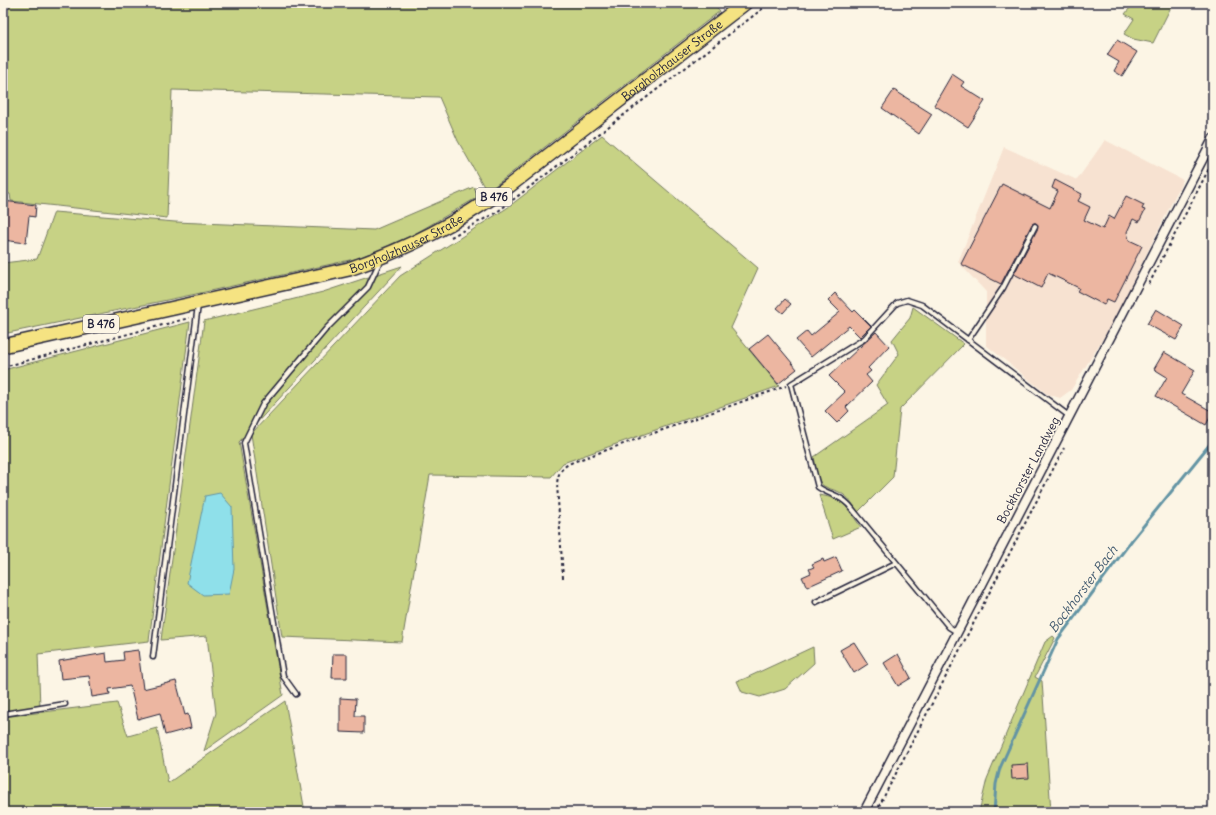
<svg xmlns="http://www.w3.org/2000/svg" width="1216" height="815" font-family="Delius,sans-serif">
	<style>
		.built { fill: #f7e2d1 }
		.green { fill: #c7d285; stroke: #747a60 }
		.water { fill: #8fe0ea; stroke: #6394a4 }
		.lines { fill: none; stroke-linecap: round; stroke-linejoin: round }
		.stream { stroke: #6394a4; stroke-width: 3 }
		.building { fill: #ecb6a1; stroke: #22223b }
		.service-casing { stroke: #22223b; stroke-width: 7 }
		.minor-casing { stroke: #22223b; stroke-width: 11 }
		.primary-casing { stroke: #22223b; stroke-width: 16 }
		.path { stroke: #22223b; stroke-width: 2; stroke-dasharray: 3 3; stroke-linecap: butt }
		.service { stroke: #fcf5e5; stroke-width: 4 }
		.minor { stroke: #fcf5e5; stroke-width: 8 }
		.primary { stroke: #f5e382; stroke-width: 13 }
		.labels { text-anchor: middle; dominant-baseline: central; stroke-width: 3.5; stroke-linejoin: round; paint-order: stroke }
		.shield { fill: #fcf5e5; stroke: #63616e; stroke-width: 1 }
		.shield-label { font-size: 11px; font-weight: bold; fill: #22223b }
		.street-label { font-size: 12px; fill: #22223b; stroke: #fcf5e5 }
		.water-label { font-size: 13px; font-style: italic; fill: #435b70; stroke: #fcf5e5 }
	</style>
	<rect width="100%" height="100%" fill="#fcf5e5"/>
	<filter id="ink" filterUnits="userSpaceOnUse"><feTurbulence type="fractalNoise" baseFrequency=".025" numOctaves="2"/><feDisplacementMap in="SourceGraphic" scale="8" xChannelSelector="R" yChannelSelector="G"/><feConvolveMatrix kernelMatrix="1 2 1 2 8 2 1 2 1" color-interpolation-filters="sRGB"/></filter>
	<g filter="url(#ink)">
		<!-- built -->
		<path class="built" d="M1105 140 1183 180 1112 324 1071 390 1060 398 1047 394 986 345V292L958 262 1004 147 1077 180Z"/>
		<!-- green -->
		<path class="green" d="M12 3H713L720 11 487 192 458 141 439 97 172 90 167 218 11 201 10 194 3 193V11Z
			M1134 3H1173L1153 43 1133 39 1124 34 1134 19 1125 14Z
			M602 135 758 268 731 328 779 386 563 463 551 477 430 475 402 642 282 637 251 434 400 276 507 208Z
			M474 187 478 197 413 235 359 258 196 294 3 334V263L37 259 54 212 175 222 374 230Z
			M402 266 239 442 283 695 204 751 216 713 207 636 161 640 204 321 323 292Z
			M913 307 964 344 900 409 893 477 858 512C854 506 850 499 844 495 837 489 823 489 820 482 816 475 816 465 814 457L888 405 876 385 899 354 892 340 910 318Z
			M190 322 149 641 38 654 40 707 3 712V370Z
			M819 495C845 499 846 507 861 527L833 539Z
			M1053 636 1055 638 1035 677 1042 681 1051 812H979L987 779 1045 642Z
			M813 647 814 663 785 689 760 697 742 692 737 681 744 679Z
			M285 701 305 812H3V717L117 703 128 736 157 728 168 783Z"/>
		<!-- water -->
		<path class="water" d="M220 493 232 507 234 569 229 594 203 595 187 583 205 496Z"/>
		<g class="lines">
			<!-- stream -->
			<path class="stream" d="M994 812 996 784 1000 768 1058 639 1132 540 1210 444"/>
		</g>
		<!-- building -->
		<path class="building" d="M1117 40 1137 52 1122 76 1114 71 1119 62 1107 55Z
			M952 74 964 82 961 86 985 101 968 127 934 105Z
			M894 90 932 114 919 134 882 108Z
			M1055 180 1082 194 1078 201 1090 207 1084 220 1103 229 1109 216 1114 219 1126 196 1144 205 1142 209 1145 210 1139 222 1133 219 1127 232 1129 240 1142 246 1114 302 1107 299 1104 305 1077 291 1079 288 1048 273 1041 288 1014 274 1038 228 1036 223 1032 224 1001 284 961 264 1002 184 1050 208 1058 191 1052 188Z
			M3 201 36 205 35 217 29 216 26 243 3 240Z
			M835 293 853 312 855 310 871 326 860 337 849 326 811 357 796 340 807 331 811 336 840 312 828 300Z
			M785 299 791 304 783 313 777 308Z
			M1156 309 1184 326 1176 340 1147 324Z
			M876 332 889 346 868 368 871 371 866 375 872 382 846 407 849 411 837 423 825 411 845 392 829 376Z
			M768 334 797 369 778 384 749 349Z
			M1164 352 1195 370 1181 394 1213 412 1206 425 1156 396 1167 377 1154 369Z
			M836 557 842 571 807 587 802 577 811 573 809 569 814 567 812 564 823 559 824 562Z
			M854 642 868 664 854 673 840 650Z
			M138 650 143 689 176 681 185 715 188 714 191 728 165 735 160 713 138 719 130 686 109 689 110 694 92 697 89 676 61 679 59 661 106 653 107 662 124 660 123 652Z
			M333 654H347V678H332Z
			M898 654 911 678 898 686 884 663Z
			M340 698 356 699 355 716H364V733L340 732Z
			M1028 764 1029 778 1012 779 1011 765Z"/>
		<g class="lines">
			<defs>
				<path id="service" d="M968 340 1003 288 1035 226
					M816 602 896 563
					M957 632 949 627 849 505C839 494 829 495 818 487L791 384 864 339 897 303 907 300 922 305 1069 416
					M153 657 198 305
					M296 694 283 676 244 443 263 404 326 329 368 287 380 261
					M3 714 65 704"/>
				<path id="minor" d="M3 5 5 3
					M864 812 1213 139"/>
				<g id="primary">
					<path id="s1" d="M3 346 349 269C409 248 457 223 509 186L745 3"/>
				</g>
			</defs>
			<!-- service casing -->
			<use href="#service" class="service-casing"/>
			<!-- minor casing -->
			<use href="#minor" class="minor-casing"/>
			<!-- primary casing -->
			<use href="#primary" class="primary-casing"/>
			<!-- path -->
			<path class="path" d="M451 237 497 212 770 3
				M1149 284 1213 161
				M3 367 189 318
				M563 578 557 484C558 472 562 467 573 462L786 386
				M876 812 1064 448"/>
			<!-- service -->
			<use href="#service" class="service"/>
			<!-- minor -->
			<use href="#minor" class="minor"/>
			<!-- primary -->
			<use href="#primary" class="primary"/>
		</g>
	</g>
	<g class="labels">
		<!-- shield labels -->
		<g class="shield">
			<rect x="476" y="188" width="36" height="18" rx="3"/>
			<rect x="83" y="315" width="36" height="18" rx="3"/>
		</g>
		<g class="shield-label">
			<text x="494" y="197">B 476</text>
			<text x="101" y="324">B 476</text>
		</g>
		<!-- street labels -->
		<g class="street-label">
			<text stroke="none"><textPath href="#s1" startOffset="741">Borgholzhauser Straße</textPath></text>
			<text stroke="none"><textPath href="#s1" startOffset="417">Borgholzhauser Straße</textPath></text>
			<text transform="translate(1028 470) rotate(-62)">Bockhorster Landweg</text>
		</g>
		<!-- water labels -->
		<g class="water-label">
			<text transform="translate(1083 589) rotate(-53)">Bockhorster Bach</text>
		</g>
	</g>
	<!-- margin -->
	<rect width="1216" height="815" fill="none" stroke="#fcf5e5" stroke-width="16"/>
	<rect x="8" y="8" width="1200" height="799" fill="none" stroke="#22223b" stroke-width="1.5" filter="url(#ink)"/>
</svg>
